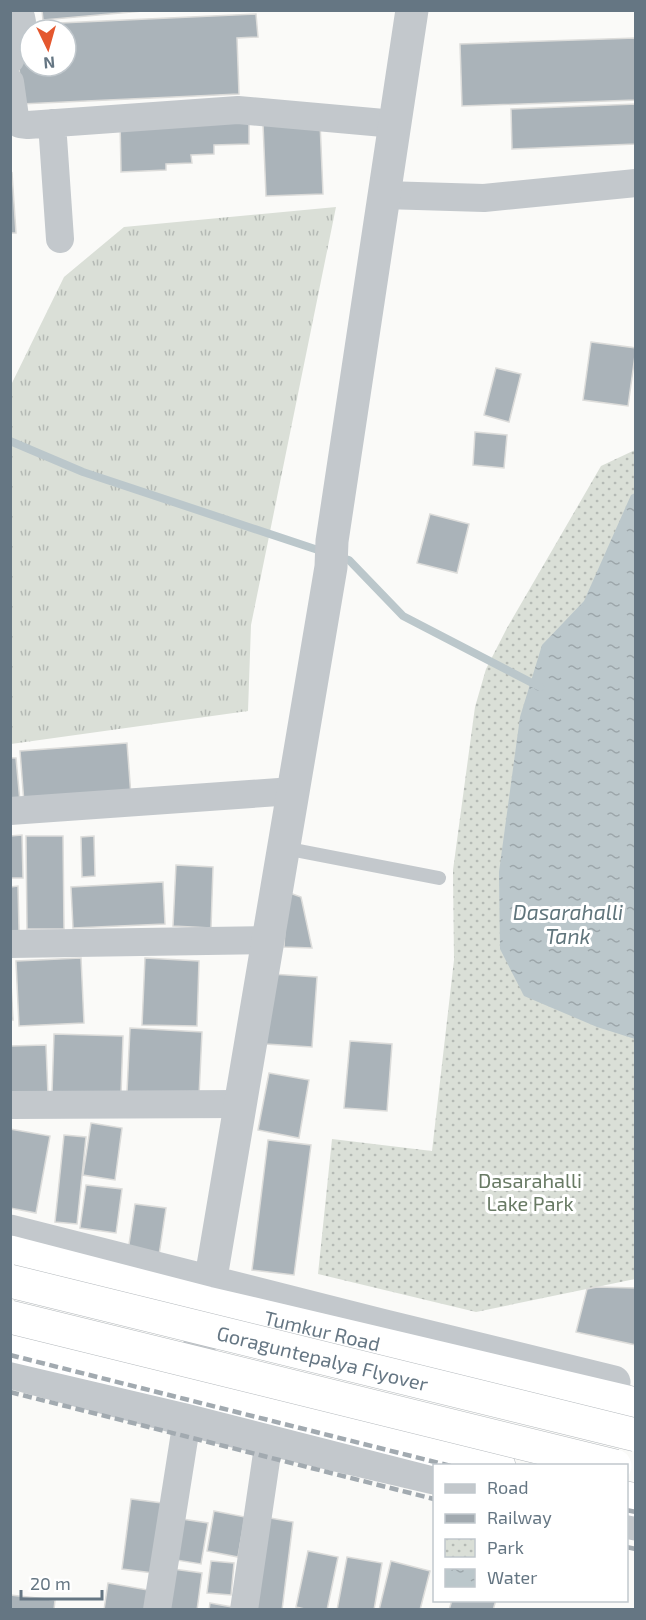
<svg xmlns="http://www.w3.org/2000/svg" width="646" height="1620" font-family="'Exo 2',sans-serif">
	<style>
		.grass { fill: url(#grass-tufts) }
		.park { fill: url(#park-dots) }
		.water { fill: url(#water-ripples) }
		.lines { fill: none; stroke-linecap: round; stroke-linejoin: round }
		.stream { stroke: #bbc7cb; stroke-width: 8 }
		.building { fill: #aab3b9; stroke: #dcdcda; stroke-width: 1.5 }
		.trunk-casing { stroke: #b4b9bd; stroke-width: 34 }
		.service { stroke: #c3c8cc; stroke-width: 14 }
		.minor { stroke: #c3c8cc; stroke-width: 28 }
		.tertiary { stroke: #c3c8cc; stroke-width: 33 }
		.trunk { stroke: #fff; stroke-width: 33 }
		.rail { stroke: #a2aab0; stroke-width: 4.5; stroke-dasharray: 9 4.5; stroke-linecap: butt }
		.motorway-bridge-casing { stroke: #b4b9bd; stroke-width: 34; stroke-linecap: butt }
		.motorway-bridge { stroke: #fff; stroke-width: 33 }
		.labels { text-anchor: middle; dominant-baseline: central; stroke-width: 6; stroke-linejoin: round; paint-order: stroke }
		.park-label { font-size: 20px; fill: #687a64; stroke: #fff }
		.street-label { font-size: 20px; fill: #657683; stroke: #fff }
		.water-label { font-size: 21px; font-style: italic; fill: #60757c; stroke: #fff }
	</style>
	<defs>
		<pattern id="grass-tufts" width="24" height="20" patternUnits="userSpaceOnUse" patternTransform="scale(1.5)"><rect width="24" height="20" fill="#dadfd7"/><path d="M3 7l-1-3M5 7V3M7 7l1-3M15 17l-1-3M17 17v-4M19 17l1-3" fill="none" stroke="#b4b9b4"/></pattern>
		<pattern id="park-dots" width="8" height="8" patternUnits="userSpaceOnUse" patternTransform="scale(1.5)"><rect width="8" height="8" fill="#dadfd7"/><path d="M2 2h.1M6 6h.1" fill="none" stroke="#b4b9b4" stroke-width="1.8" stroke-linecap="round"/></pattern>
		<pattern id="water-ripples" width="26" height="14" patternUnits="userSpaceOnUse" patternTransform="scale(1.5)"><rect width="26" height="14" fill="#bbc7cb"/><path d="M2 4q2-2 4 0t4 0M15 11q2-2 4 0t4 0" fill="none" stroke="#9ca6aa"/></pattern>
	</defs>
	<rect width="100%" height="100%" fill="#fafaf8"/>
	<!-- grass -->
	<path class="grass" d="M336 207 251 625 248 711 11 744V385L64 277 124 227Z"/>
	<!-- park -->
	<path class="park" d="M635 450V1279L476 1312 318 1274 332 1139 432 1151 454 960 453 870 475 707 486 669 507 628 601 466Z"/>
	<!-- water -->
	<path class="water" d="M635 493V1039L597 1027 524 996 500 949 499 872 520 717 542 645 584 601 631 495Z"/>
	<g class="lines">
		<!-- stream -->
		<path class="stream" d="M10 441 83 472 324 552
			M339 557 349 560 403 616 540 687"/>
	</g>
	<!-- building -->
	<path class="building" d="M42 10H154L43 20Z
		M256 14 258 37 237 38 239 94 21 104 19 65 30 48V66H66V30H38V24Z
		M636 38V100L462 106 460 44Z
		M636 104V144L512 149 511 109Z
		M249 116V144L214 145V154L191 155 192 163 166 164V170L121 172 120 119Z
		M320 122 323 194 266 196 263 124Z
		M12 173 16 233H10V174Z
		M591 342 636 348 628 406 583 400Z
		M496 368 521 374 509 422 484 415Z
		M475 432 507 435 504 468 473 465Z
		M430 514 469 524 457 573 417 563Z
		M127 743 131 796 24 803 20 751Z
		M10 758H16L20 802 10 803Z
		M22 835 23 878H10V836Z
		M26 836H63L64 929H27Z
		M94 836 95 876 82 877 81 837Z
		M176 865 213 867 211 928 173 926Z
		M163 882 165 924 73 928 71 887Z
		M18 886 19 931H10V887Z
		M287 892 301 897 312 948 284 947Z
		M81 958 84 1023 19 1026 16 961Z
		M145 958 199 961 197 1026 142 1025Z
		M10 964 13 1020H10Z
		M271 974 317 977 312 1047 266 1044Z
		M130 1028 202 1032 199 1096 127 1092Z
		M54 1034 123 1036 121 1095 52 1093Z
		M350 1041 392 1044 387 1111 344 1108Z
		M46 1045 48 1096 10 1097V1046Z
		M269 1073 309 1080 299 1138 258 1130Z
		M91 1123 122 1128 115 1180 83 1175Z
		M10 1129 50 1136 36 1213 10 1208Z
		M64 1135 86 1137 77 1224 55 1222Z
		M268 1140 311 1145 294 1275 252 1270Z
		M86 1185 122 1189 116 1233 80 1228Z
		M135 1204 166 1208 159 1255 128 1251Z
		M597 1287 636 1288V1345L576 1332 587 1289Z
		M131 1499 170 1504 161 1574 122 1569Z
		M214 1511 245 1517 238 1557 207 1551Z
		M270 1518 293 1522 282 1610H254Z
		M182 1519 208 1523 201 1564 176 1560Z
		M308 1551 338 1557 327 1610H309L296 1607Z
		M347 1557 382 1563 374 1610H337Z
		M211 1561 234 1563 231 1595 207 1593Z
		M391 1561 430 1571 420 1610H379Z
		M173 1569 202 1573 197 1610H167Z
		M108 1583 148 1590 145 1610H104Z
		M10 1595 55 1600 54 1610H10Z
		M452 1600H496L493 1610H449Z
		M210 1603 232 1607V1610H209Z"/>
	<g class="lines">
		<defs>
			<g id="trunk">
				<path id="s1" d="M10 1252 207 1303 636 1404"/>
				<path d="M10 1345 193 1388 499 1466"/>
				<path d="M626 1498 636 1500"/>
			</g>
		</defs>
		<!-- trunk casing -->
		<use href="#trunk" class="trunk-casing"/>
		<!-- service -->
		<path class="service" d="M284 848 439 878"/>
		<!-- minor -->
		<path class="minor" d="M10 60C18 43 28 28 18 10
			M10 82 15 117 20 124 28 125 238 110 395 124
			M52 123 60 239
			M384 195 484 198 636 183
			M10 811 293 791
			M10 944 268 940
			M10 1105 241 1104
			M157 1610 187 1420
			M244 1610 269 1440"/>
		<!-- tertiary -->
		<path class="tertiary" d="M10 1231 381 1325 614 1382
			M10 1372 187 1420 434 1478
			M187 1420 331 567 332 541 412 10
			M626 1522 636 1524"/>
		<!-- trunk -->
		<use href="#trunk" class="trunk"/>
		<!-- rail -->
		<path class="rail" d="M10 1355 451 1466
			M10 1392 434 1499
			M626 1510 636 1512
			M626 1547 636 1549"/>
		<defs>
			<g id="motorway-bridge">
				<path id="s2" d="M10 1281 636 1435"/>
				<path d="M10 1317 615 1466"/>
			</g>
		</defs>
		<!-- motorway-bridge casing -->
		<use href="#motorway-bridge" class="motorway-bridge-casing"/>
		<!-- motorway-bridge -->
		<use href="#motorway-bridge" class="motorway-bridge"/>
	</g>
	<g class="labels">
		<!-- park labels -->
		<g class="park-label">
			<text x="530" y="1180">Dasarahalli<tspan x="530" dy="23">Lake Park</tspan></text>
		</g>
		<!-- street labels -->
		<g class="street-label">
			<text stroke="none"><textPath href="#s1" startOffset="322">Tumkur Road</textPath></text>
			<text stroke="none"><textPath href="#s2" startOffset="322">Goraguntepalya Flyover</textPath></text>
		</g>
		<!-- water labels -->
		<g class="water-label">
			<text x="568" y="911">Dasarahalli<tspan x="568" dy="24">Tank</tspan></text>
		</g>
	</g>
	<!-- border -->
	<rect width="646" height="1620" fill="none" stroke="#657683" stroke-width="24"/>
	<!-- legend -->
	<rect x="433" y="1464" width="195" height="138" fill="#ffffff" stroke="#c1c8cd" stroke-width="1.5"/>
	<rect x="445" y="1484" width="30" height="9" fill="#c3c8cc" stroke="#c1c8cd" stroke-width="1.5"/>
	<text x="487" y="1494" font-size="18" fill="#657683">Road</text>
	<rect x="445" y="1514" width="30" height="9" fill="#a2aab0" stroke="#c1c8cd" stroke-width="1.5"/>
	<text x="487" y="1524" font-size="18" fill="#657683">Railway</text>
	<rect x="445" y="1539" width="30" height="18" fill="url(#park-dots)" stroke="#c1c8cd" stroke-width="1.5"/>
	<text x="487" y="1554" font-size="18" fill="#657683">Park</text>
	<rect x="445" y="1569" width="30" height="18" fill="url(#water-ripples)" stroke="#c1c8cd" stroke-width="1.5"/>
	<text x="487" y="1584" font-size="18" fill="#657683">Water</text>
	<!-- north arrow -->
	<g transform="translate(48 48) rotate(175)"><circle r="28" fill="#ffffff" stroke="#c1c8cd" stroke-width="1.5"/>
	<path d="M0-4.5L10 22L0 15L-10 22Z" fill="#e4572e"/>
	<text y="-9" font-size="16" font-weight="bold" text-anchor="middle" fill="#657683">N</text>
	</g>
	<!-- scale -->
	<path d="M21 1590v9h81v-9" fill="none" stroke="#657683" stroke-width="3"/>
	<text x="30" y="1590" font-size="18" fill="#657683" stroke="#ffffff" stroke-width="4.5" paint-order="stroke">20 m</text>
</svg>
